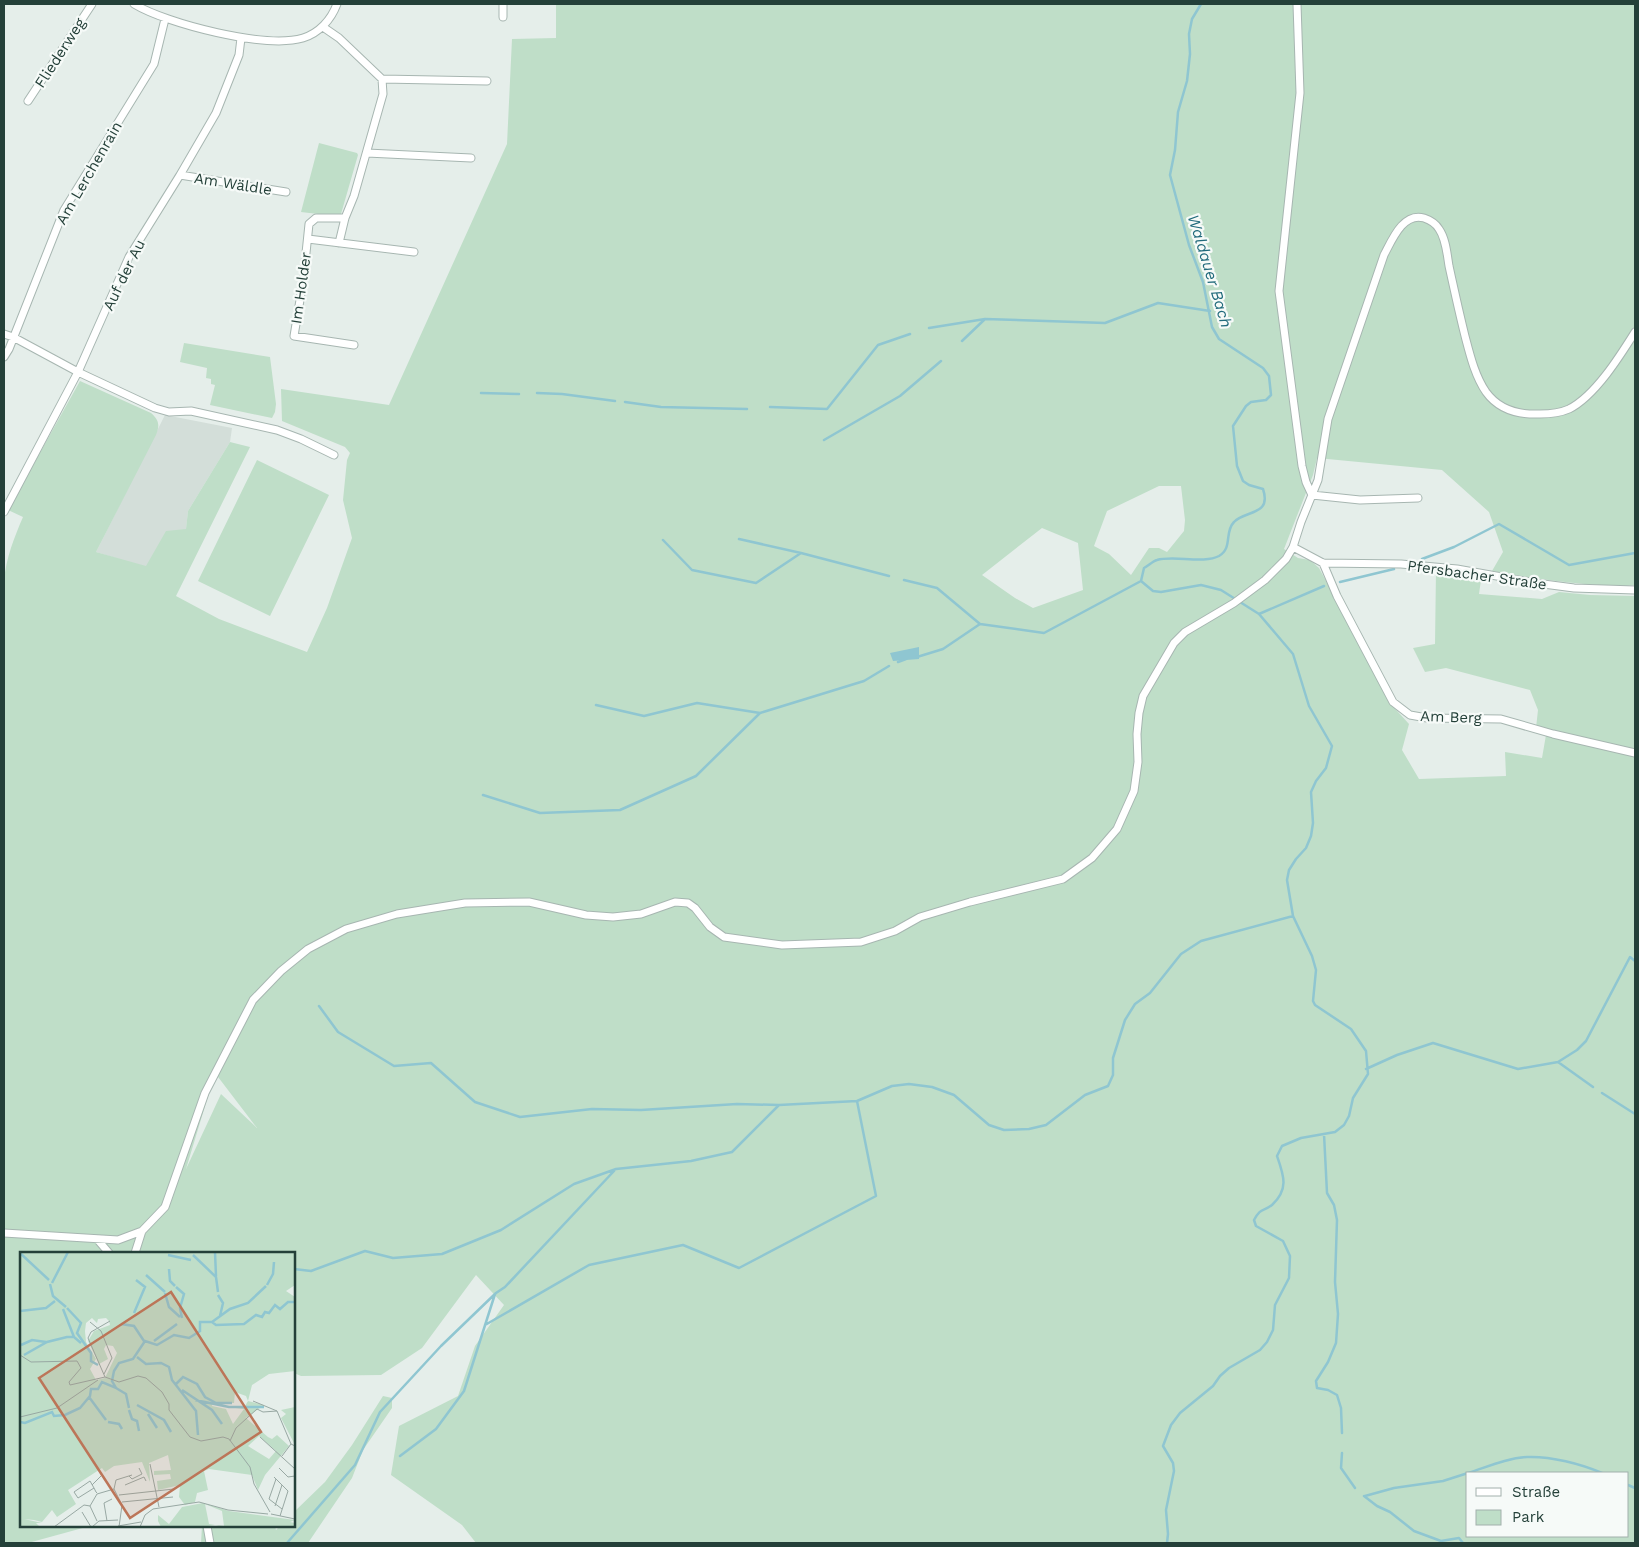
<svg xmlns="http://www.w3.org/2000/svg" width="1639" height="1547" font-family="'Work Sans',sans-serif">
	<style>
		.built { fill: #d3ded9 }
		.green { fill: #bfdec8; fill-rule: evenodd }
		.water { fill: #8fc6d1 }
		.lines { fill: none; stroke-linecap: round; stroke-linejoin: round }
		.stream { stroke: #8fc6d1; stroke-width: 2.5 }
		.minor-casing { stroke: #a7b6b1; stroke-width: 9 }
		.minor { stroke: #fff; stroke-width: 7 }
		.labels { text-anchor: middle; dominant-baseline: central; stroke-width: 4.5; stroke-linejoin: round; paint-order: stroke }
		.street-label { font-size: 15px; fill: #244039; stroke: #f6faf8 }
		.water-label { font-size: 16px; font-style: italic; fill: #206a7b; stroke: #f6faf8 }
		.inset-river { fill: none; stroke: #8fc6d1; stroke-width: 2.5 }
		.inset-road { fill: none; stroke: #98a8a3; stroke-width: 1 }
		.view { fill: #bc7558; fill-opacity: 0.15; stroke: #bc7558; stroke-width: 2.5 }
		.inset-edge { fill: none; stroke: #244039; stroke-width: 2.5 }
	</style>
	<rect width="100%" height="100%" fill="#e5eeea"/>
	<!-- built -->
	<path class="built" d="M165 415 232 428 230 442 188 511 186 530 177 577 96 552Z"/>
	<!-- green -->
	<path class="green" d="M556 4H1635V585C1619 587 1601 585 1585 584 1554 581 1523 577 1492 571L1503 552 1489 512 1442 470 1317 458 1313 475 1284 549 1298 558 1310 560 1319 568 1360 644 1388 701 1409 724 1402 750 1419 779 1506 776 1505 752 1542 758 1546 735 1635 755V1543H476L462 1525 391 1475 399 1426 458 1396 475 1346 504 1305 476 1275 422 1348 381 1375 301 1376 294 1373V1253H21V1526H90L28 1543H4V581C6 558 14 538 23 517L8 510 80 381 151 413C159 420 160 425 156 435L96 552 146 566 166 531 186 529 188 511 230 442 250 447 176 596 219 619 307 652 327 608 352 538 343 500 347 460 350 453 345 447 282 421 281 389 389 405 507 144 512 39 556 38ZM1159 486H1181L1185 520 1184 531 1167 552 1159 548H1149L1131 575 1109 554 1094 546 1107 511ZM1042 528 1078 543 1083 590 1033 608 1015 598 982 575ZM215 1073 257 1128 221 1094 186 1169ZM1468 1473H1628V1536H1468Z
		M319 143 357 153 358 155 341 214 335 216 301 212Z
		M184 343 270 357 276 404 275 412 272 418 210 405 215 385 211 384V379L206 378 207 368 180 362Z
		M257 460 329 495 270 616 198 581Z
		M1436 570 1481 580 1479 594 1542 599 1559 592 1590 595 1635 596V751L1536 728 1538 710 1530 690 1446 668 1425 672 1413 648 1435 644Z
		M383 1396 392 1398V1408L363 1450 352 1478 308 1543H201L202 1526H275L276 1530 280 1526H294V1512L325 1482 352 1445Z"/>
	<!-- water -->
	<path class="water" d="M919 647V659L893 661 890 653Z"/>
	<g class="lines">
		<!-- stream -->
		<path class="stream" d="M929 328 985 319 1105 323 1158 303 1210 311
			M962 341 984 320
			M481 393 519 394
			M537 393 562 394 615 401
			M625 402 661 407 747 409
			M770 407 827 409 878 345 910 334
			M824 440 900 396 941 361
			M739 539 801 553
			M663 540 692 570 756 583 801 553 889 576
			M1422 559 1454 547 1499 524 1569 565 1635 553
			M904 580 937 588 980 624 1044 633 1141 581
			M1340 582 1394 569
			M1259 614 1324 586
			M917 657 943 649 980 624
			M898 662 906 659
			M596 705 644 716 697 703 760 713
			M483 795 540 813 620 810 696 776 760 713 864 681 889 666
			M319 1006 338 1032 394 1066 431 1063 475 1102 520 1117 592 1109 641 1110 737 1104 779 1105 857 1101 892 1086 909 1084 932 1087 954 1095 989 1125 1004 1130 1029 1129 1046 1125 1085 1095 1108 1086 1113 1075V1058L1125 1020 1135 1004 1150 993 1181 954 1201 941 1293 916
			M1558 1062 1593 1087
			M1366 1069 1397 1055 1433 1043 1518 1069 1558 1062 1577 1050 1586 1041 1630 957 1635 961
			M1602 1093 1635 1114
			M1324 1134 1327 1193 1334 1205 1337 1220 1335 1282 1338 1314 1336 1343 1328 1362 1316 1381 1317 1388 1328 1390 1337 1395 1341 1408 1342 1433
			M294 1269 311 1271 365 1251 393 1258 442 1254 501 1230 574 1184 616 1169 691 1161 732 1152 779 1105
			M485 1325 589 1265 683 1245 739 1268 876 1196 857 1101
			M1342 1453 1341 1468 1355 1488
			M400 1456 436 1429 464 1391 495 1294
			M1468 1473C1487 1467 1507 1458 1527 1457 1551 1456 1581 1464 1602 1473
			M1628 1485 1635 1488
			M1364 1496 1377 1506 1390 1512 1414 1531 1441 1541 1459 1538 1463 1543
			M1365 1496 1394 1488 1443 1481 1468 1473
			M287 1543 355 1465 380 1412 441 1346 496 1293 505 1287 614 1171
			M1167 1543 1168 1534 1166 1510 1174 1471 1173 1463 1163 1446 1171 1425 1180 1413 1213 1386 1220 1376 1229 1368 1260 1350 1267 1342 1273 1330 1275 1305 1289 1278 1290 1256 1283 1241 1256 1226 1254 1220C1261 1207 1263 1212 1272 1205 1289 1189 1284 1176 1277 1156L1282 1146 1301 1138 1335 1132 1344 1125 1349 1116 1353 1098 1368 1074 1366 1051 1351 1029 1315 1005 1313 1001 1316 970 1312 956 1293 916 1287 880 1289 870 1296 859 1306 848 1311 836 1313 823 1311 792 1316 781 1326 768 1332 746 1309 706 1293 654 1259 614 1221 590 1201 585 1161 592 1153 591 1141 581 1144 568C1148 566 1153 561 1157 560 1173 555 1204 564 1219 556 1233 548 1224 532 1234 522 1245 510 1272 516 1263 489L1249 485 1243 481 1237 466 1233 426 1246 406 1251 402 1266 400 1271 395 1269 376 1263 368 1219 339 1212 327 1203 282 1189 245 1170 175 1175 150 1178 112 1187 81 1190 54 1189 34 1192 19 1201 4"/>
		<defs>
			<path id="minor" d="M134 4C167 24 266 49 303 38 319 33 331 20 337 4
				M503 4V17
				M1297 4 1300 93 1279 291 1302 466 1306 482 1312 495
				M323 27 339 38 382 79 383 94 354 196 345 218 339 243
				M382 79 487 81
				M28 101 92 4
				M367 153 471 158
				M180 175 286 192
				M345 218H316L309 224 303 282 294 336 354 345
				M308 239 414 252
				M4 334 13 337 78 372 155 408 169 412 191 411 277 430 301 439 334 455
				M4 357 9 349 64 210 154 64 165 19
				M1312 495 1360 500 1418 498
				M4 512 78 372 129 257 180 175 216 113 239 55 241 38
				M1293 547 1323 563 1401 564 1457 569 1536 583 1574 588 1635 590
				M1323 563 1337 596 1393 702 1410 715 1427 718 1501 719 1553 734 1635 753
				M4 1233 118 1240 142 1231 165 1207 205 1093 253 1000 281 971 308 949 346 929 397 914 465 903 529 902 586 915 613 917 641 914 675 902 688 903 695 908 710 927 724 937 782 945 861 942 895 931 920 917 970 902 1063 879 1092 858 1117 829 1134 791 1138 762 1137 734 1139 713 1143 696 1174 643 1185 632 1234 603 1265 580 1286 559 1293 547 1301 522 1318 480 1328 419 1384 255C1392 240 1403 212 1424 218 1430 220 1436 224 1439 229 1446 239 1447 254 1449 266 1454 289 1459 312 1465 336 1470 355 1475 376 1486 392 1499 410 1519 415 1540 414 1550 414 1560 413 1569 409 1595 396 1620 356 1635 332
				M97 1239 109 1253
				M135 1253 142 1231
				M207 1526 210 1543"/>
		</defs>
		<!-- minor casing -->
		<use href="#minor" class="minor-casing"/>
		<!-- minor -->
		<use href="#minor" class="minor"/>
	</g>
	<g class="labels">
		<!-- street labels -->
		<g class="street-label">
			<text transform="translate(60 53) rotate(-57)">Fliederweg</text>
			<text transform="translate(89 173) rotate(-60)">Am Lerchenrain</text>
			<text transform="translate(233 184) rotate(9)">Am Wäldle</text>
			<text transform="translate(124 275) rotate(-64)">Auf der Au</text>
			<text transform="translate(301 288) rotate(-82)">Im Holder</text>
			<text transform="translate(1477 575) rotate(8)">Pfersbacher Straße</text>
			<text transform="translate(1451 717) rotate(2)">Am Berg</text>
		</g>
		<!-- water labels -->
		<g class="water-label">
			<text transform="translate(1210 271) rotate(73)">Waldauer Bach</text>
		</g>
	</g>
	<!-- overview -->
	<g transform="translate(20 1252)">
		<rect width="275" height="275" fill="#e5eeea"/>
		<path d="M0 0H275V33L266 39 275 45V119L249 122 232 133 228 149 244 153 226 166 248 185 252 187 257 183 269 194 245 223 238 238 232 223 189 217 184 219 188 238 177 241 175 250 165 253 159 245 160 233 138 238 137 229 151 227 150 222 134 223V219L151 218 148 203 129 211 130 230 122 210 94 214 85 220 82 216 48 238 56 252 37 265 32 258 22 270 14 268 4 267 22 271H16L20 275 0 274ZM72 66 77 71 78 67 86 66 89 69 90 73 74 79 68 89 79 112 88 107 84 97 86 93 93 94 97 101 85 126 76 128 70 117 76 107 66 90 65 79 66 71ZM215 140 226 144 228 149 225 154 207 155 224 157 213 172 206 157 192 154 193 150 214 151ZM239 184 256 199 249 207 228 194ZM275 155V193L261 166 266 162 261 158ZM183 251 209 259 275 268 270 270 275 271V275H202L196 273 204 274 202 259 185 252 189 272 195 273 189 274 193 275H141L138 269V263L149 272 162 255Z" fill="#bfdec8" fill-rule="evenodd"/>
		<path class="inset-river" d="M195 0 196 24M0 1 29 28M148 3 171 8M173 3 196 25 198 40M149 17 150 29 155 34M126 23 145 40M32 31 48 0M30 32 33 44 46 55M247 33 253 22 254 10M156 35 164 42 160 56 162 66M145 41 149 55 160 65M198 43 203 51 200 64M47 56 61 71 57 81 71 101V109L78 113M43 57 54 85M0 59 26 56 35 49M114 61 125 35 116 28M192 70 196 73 224 72 236 63 242 65 245 60 249 61 255 53 260 57 268 50H275M101 72 114 74 124 89M134 89 157 72M1 93 12 88 26 90M4 103 27 90 47 85H54L61 91M117 105 126 112 141 111 149 115 152 128 176 159 178 183M156 132 163 125 177 132 185 145 196 151M96 136 106 142 109 156M162 138 192 158 202 172M69 145 86 168M175 148 209 155H244M195 151H212M117 153 144 168 151 180M109 158 112 167 117 169 119 179M128 162 137 176M0 170 5 171 32 160 34 164 45 163 60 156 70 144 71 137H78L82 130 96 136 92 129 94 119 99 111 113 107 125 89 137 93 154 83 169 86 180 79V70H192L210 57 228 51 246 34M88 170 99 172 102 177"/>
		<path class="inset-road" d="M70 70 81 79 92 106 84 122M0 103 11 110 57 109 61 116 49 130 50 133 85 125 99 130 118 124 126 126 142 140 149 152V158L170 185 181 189 203 185 209 187 230 215 234 232 250 260M85 125 68 86 71 80 90 69M233 149 257 159M237 157 243 160 257 159M257 159 271 192 275 194M0 165 37 156 78 128M240 185 275 217M210 189 216 176 237 157M262 204 271 192M130 212 139 255M259 216 268 225 275 224M109 224 112 227 122 222 119 216M254 225 268 239 260 264M72 233 83 222M105 233 124 225 126 229M74 236 58 246 54 240 70 229 74 236 76 240 77 241M94 237 102 253 99 275M94 237 96 228 112 223M99 243 154 237M249 247 256 227M249 247 262 257M102 250 153 245M255 254 262 233M62 260 71 275M251 262 275 267M77 269 70 254 77 242 94 237M87 269 84 251 92 247M98 274 121 270M34 275 64 253 70 254M72 275 79 269 98 268M120 275 125 263 133 257 179 250 208 258 248 262"/>
		<path class="view" d="M151 40 241 180 110 266 19 126Z"/>
		<rect width="275" height="275" class="inset-edge"/>
	</g>
	<!-- border -->
	<rect width="1639" height="1547" fill="none" stroke="#244039" stroke-width="10"/>
	<!-- legend -->
	<rect x="1466" y="1472" width="162" height="65" fill="#f6faf8" stroke="#a2b0ac"/>
	<rect x="1476" y="1488" width="25" height="8" fill="#ffffff" stroke="#a2b0ac"/>
	<text x="1512" y="1497" font-size="15" fill="#244039">Straße</text>
	<rect x="1476" y="1510" width="25" height="15" fill="#bfdec8" stroke="#a2b0ac"/>
	<text x="1512" y="1522" font-size="15" fill="#244039">Park</text>
</svg>
